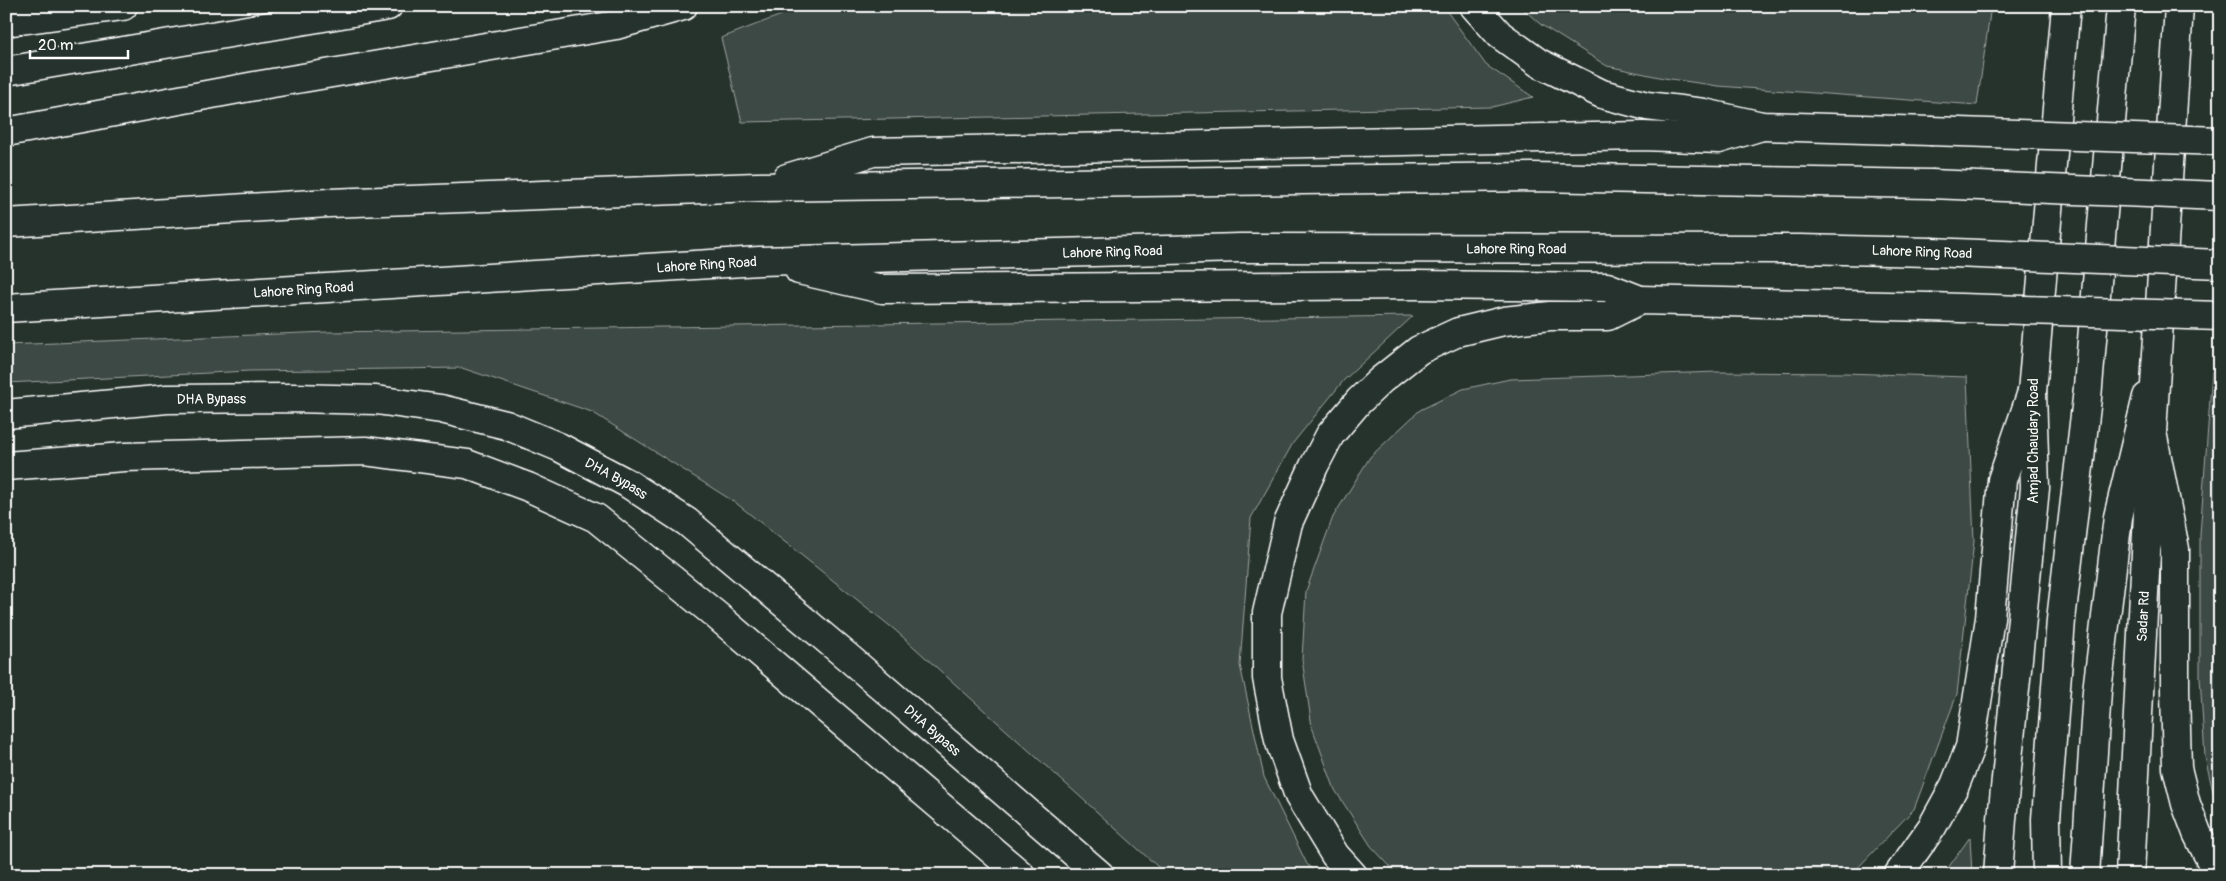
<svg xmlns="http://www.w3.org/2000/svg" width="2226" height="881" font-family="Pangolin,sans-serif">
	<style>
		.green { fill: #3e4944; stroke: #9ea4a2 }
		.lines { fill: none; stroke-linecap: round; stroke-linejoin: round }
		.tertiary-casing { stroke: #fff; stroke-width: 31 }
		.secondary-casing { stroke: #fff; stroke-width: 31 }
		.motorway-casing { stroke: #fff; stroke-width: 31 }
		.tertiary { stroke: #26332d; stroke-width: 28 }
		.secondary { stroke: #26332d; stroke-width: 28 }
		.motorway { stroke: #26332d; stroke-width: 28 }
		.motorway-bridge-casing { stroke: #fff; stroke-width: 31; stroke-linecap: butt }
		.motorway-bridge { stroke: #26332d; stroke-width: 28 }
		.labels { text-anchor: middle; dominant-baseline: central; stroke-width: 4; stroke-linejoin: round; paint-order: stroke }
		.street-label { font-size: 14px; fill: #fff; stroke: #26332d }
	</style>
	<rect width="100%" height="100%" fill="#26332d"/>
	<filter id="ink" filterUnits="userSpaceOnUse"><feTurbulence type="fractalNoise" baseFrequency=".02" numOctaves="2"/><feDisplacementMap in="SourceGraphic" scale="10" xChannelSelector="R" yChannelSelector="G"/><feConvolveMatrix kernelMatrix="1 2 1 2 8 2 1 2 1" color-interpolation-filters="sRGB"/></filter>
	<g filter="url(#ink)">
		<!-- green -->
		<path class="green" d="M805 6H1443L1486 65 1533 97 1492 107 742 122 721 38Z
			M1520 6H1991L1977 105 1718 86 1664 78 1607 66 1540 24Z
			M1413 316 1344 380 1293 443 1251 518 1240 665 1264 777 1307 864 1317 875H1167L895 630 736 503 592 412 462 368 249 371 6 383V345L328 332Z
			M2212 371 2220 375V810L2214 796 2205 757 2200 677V535Z
			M1718 372 1844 373 1967 377 1974 541 1957 694 1914 809 1851 875H1398L1371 846 1335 790 1312 727 1302 659 1306 591 1333 517 1370 457 1420 410 1463 389 1510 379Z
			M1970 837 1972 875H1943Z"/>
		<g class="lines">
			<defs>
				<path id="tertiary" d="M2047 875 2046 819 2061 620 2087 398 2121 6
					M2085 875 2097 691 2118 517 2147 397"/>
				<g id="secondary">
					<path d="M6 22 123 6"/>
					<path d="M6 71 388 6"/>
					<path id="s1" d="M6 414 167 399 293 398 376 400 441 409 506 425 559 447 627 483 687 522 850 659 1100 875"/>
					<path d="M6 466 124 457 365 451 467 464 528 487 596 518 716 615 1021 875"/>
					<path d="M1998 875 2002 819 2035 488 2032 392 2066 6"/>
					<path id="s2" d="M2130 875 2152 432 2179 6"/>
				</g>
				<g id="motorway">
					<path d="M1474 6 1500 35 1539 63 1602 94 1647 106 1704 113 1762 126 1930 131"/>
					<path d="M6 132 255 86 616 25 683 6"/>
					<path d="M787 178 873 152 1643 136 1719 139 1762 126"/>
					<path d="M6 223 329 203 757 187 1532 177 1931 184"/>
					<path d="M799 270 882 289 1416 285 1607 287 1640 300"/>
					<path id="s3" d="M6 308 759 261 1240 248 1800 249 1930 252"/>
					<path d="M2152 432 2175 549V690L2177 768 2186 804 2197 833 2211 861 2220 874"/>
					<path d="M1353 875 1335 855 1299 796 1279 740 1267 678V613L1288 523 1314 466 1330 435 1359 401 1381 380 1419 350 1458 332 1504 321 1550 316H1608L1640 300 1929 307"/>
					<path d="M1898 875 1932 827 1955 785 1970 747 1990 618 2002 480 2032 392"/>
				</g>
			</defs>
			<!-- tertiary casing -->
			<use href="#tertiary" class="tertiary-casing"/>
			<!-- secondary casing -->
			<use href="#secondary" class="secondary-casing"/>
			<!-- motorway casing -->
			<use href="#motorway" class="motorway-casing"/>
			<!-- tertiary -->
			<use href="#tertiary" class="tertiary"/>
			<!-- secondary -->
			<use href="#secondary" class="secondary"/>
			<!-- motorway -->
			<use href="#motorway" class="motorway"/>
			<defs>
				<path id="motorway-bridge" d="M1930 131 2220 141
					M1931 184 2220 196
					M1930 252 2220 264
					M1929 307 2220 316"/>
			</defs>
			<!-- motorway-bridge casing -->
			<use href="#motorway-bridge" class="motorway-bridge-casing"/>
			<!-- motorway-bridge -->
			<use href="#motorway-bridge" class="motorway-bridge"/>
		</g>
	</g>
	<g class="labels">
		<!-- street labels -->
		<g class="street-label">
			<text stroke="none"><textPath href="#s3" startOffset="1512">Lahore Ring Road</textPath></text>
			<text stroke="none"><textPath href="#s3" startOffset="1108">Lahore Ring Road</textPath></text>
			<text transform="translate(1922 252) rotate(2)">Lahore Ring Road</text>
			<text stroke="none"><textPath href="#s3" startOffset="702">Lahore Ring Road</textPath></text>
			<text stroke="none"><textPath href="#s3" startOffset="298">Lahore Ring Road</textPath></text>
			<text stroke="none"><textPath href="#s1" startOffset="206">DHA Bypass</textPath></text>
			<text transform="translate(2033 441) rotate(-90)">Amjad Chaudary Road</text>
			<text stroke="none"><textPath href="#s1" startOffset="626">DHA Bypass</textPath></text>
			<text stroke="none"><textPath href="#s2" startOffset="259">Sadar Rd</textPath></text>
			<text stroke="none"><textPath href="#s1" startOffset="1031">DHA Bypass</textPath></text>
		</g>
	</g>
	<!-- margin -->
	<rect width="2226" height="881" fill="none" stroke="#26332d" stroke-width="25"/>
	<rect x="12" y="12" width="2201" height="856" fill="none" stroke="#fff" stroke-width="2" filter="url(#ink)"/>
	<!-- scale -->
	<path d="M30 50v8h98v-8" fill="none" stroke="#ffffff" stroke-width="2.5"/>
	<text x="38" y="50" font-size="15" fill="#ffffff" stroke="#26332d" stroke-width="4" paint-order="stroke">20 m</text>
</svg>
